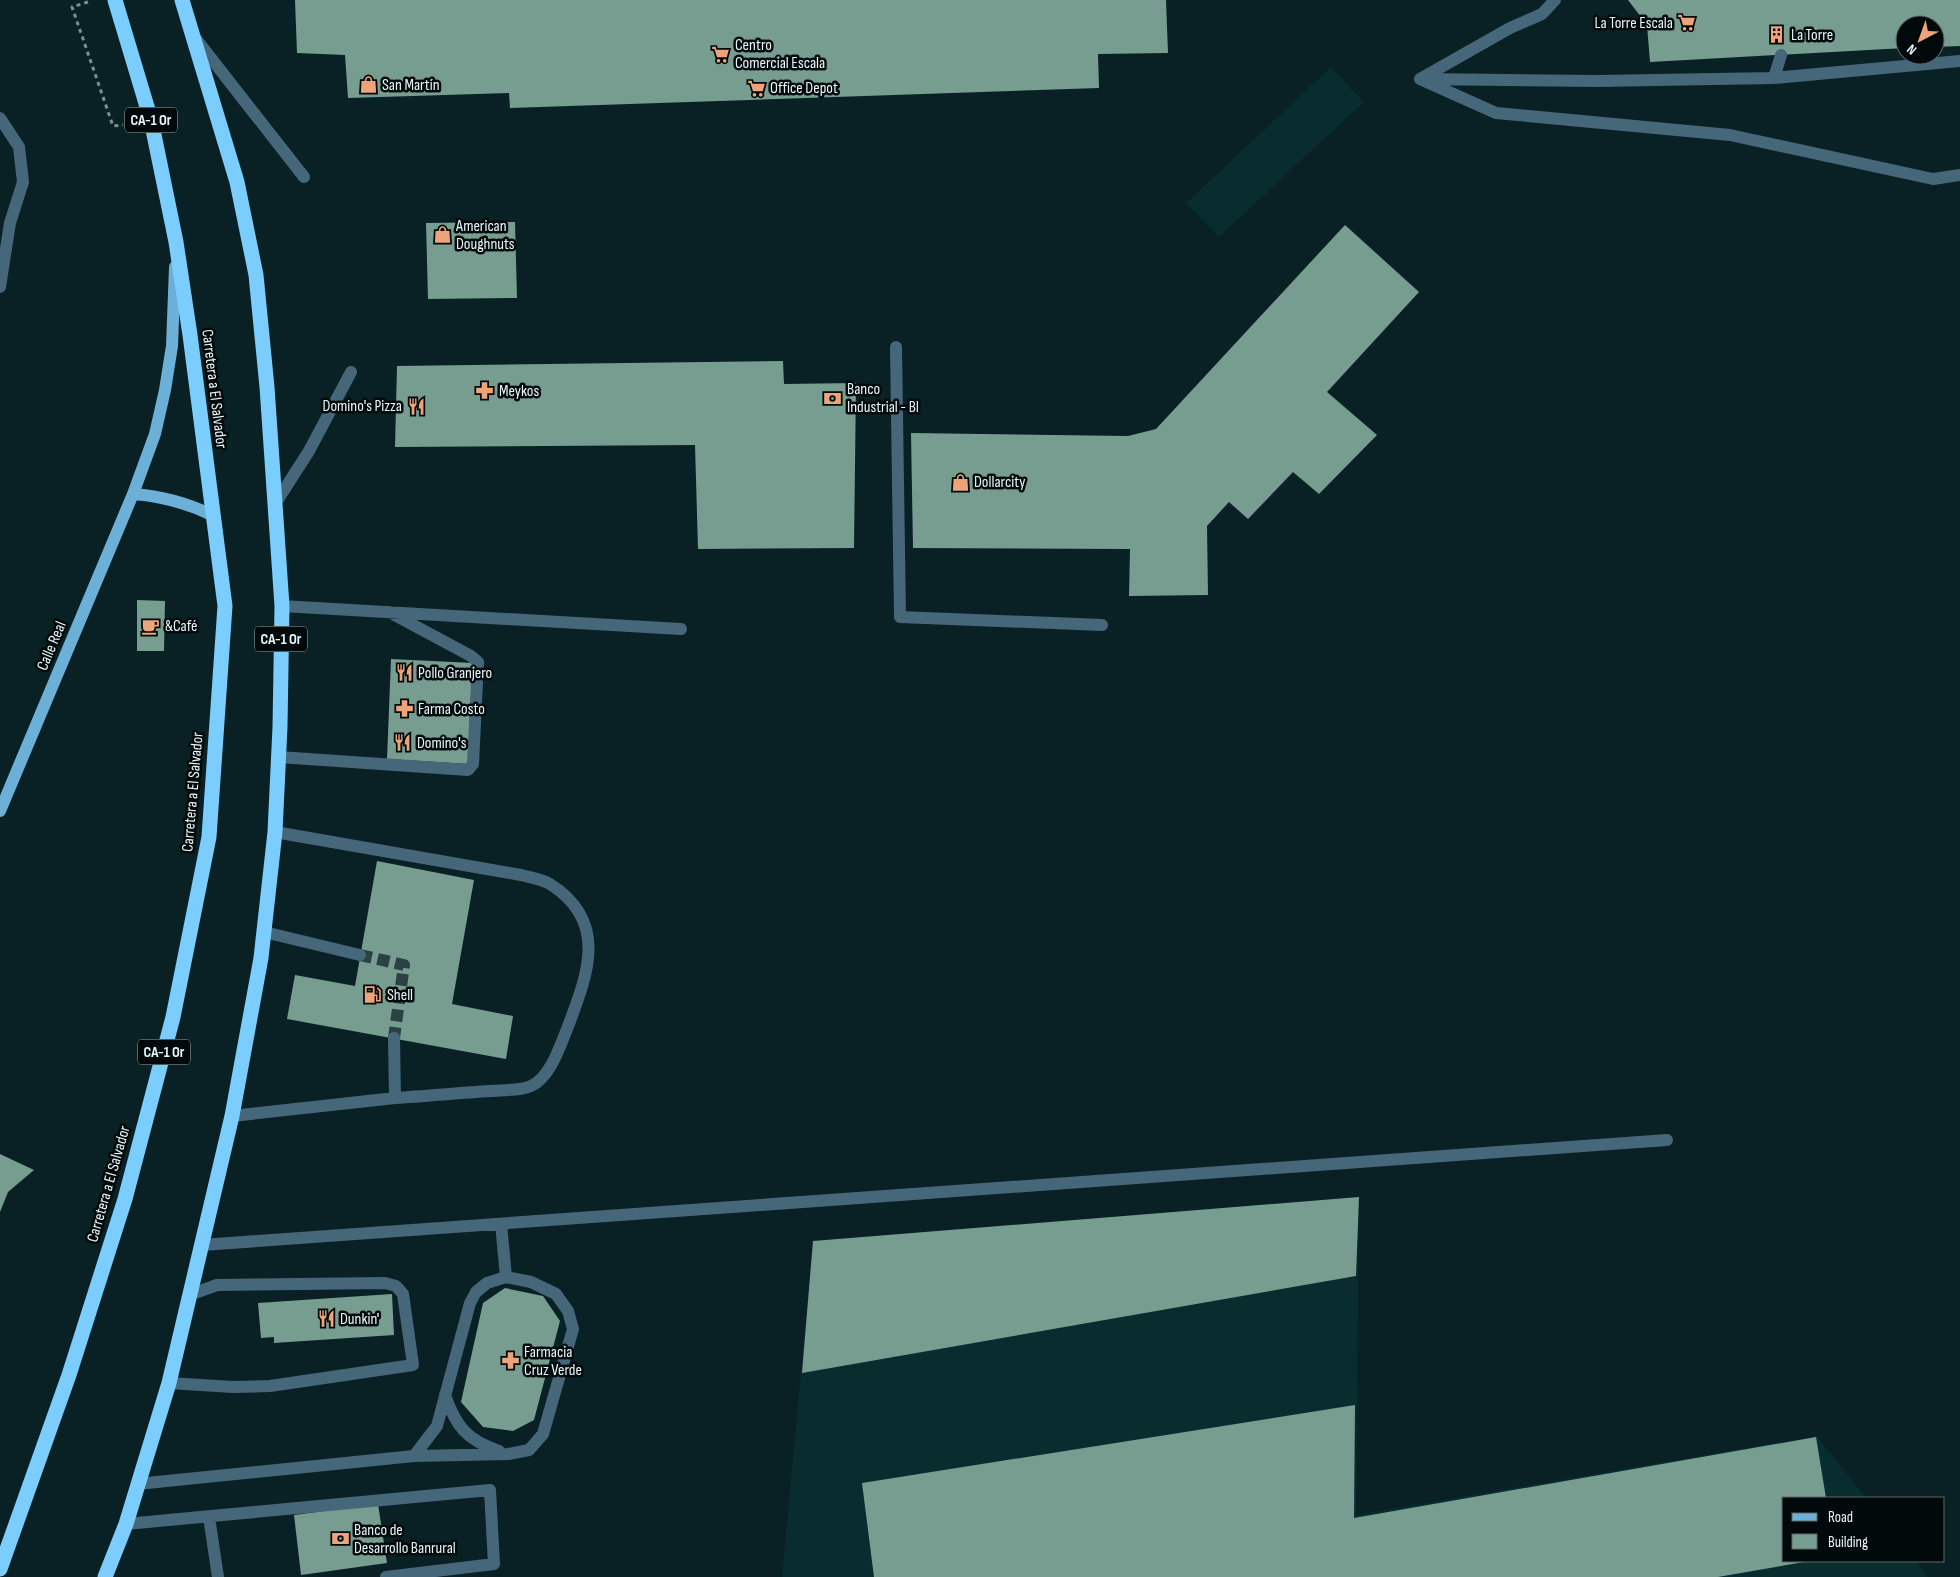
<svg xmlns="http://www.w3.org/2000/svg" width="1960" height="1577" font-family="'Sofia Sans Condensed',sans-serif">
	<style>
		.built { fill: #092c2f }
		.building { fill: #779d91 }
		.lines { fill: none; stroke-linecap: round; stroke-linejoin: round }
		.minor-tunnel { stroke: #2b4144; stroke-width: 12; stroke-dasharray: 12 6; stroke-linecap: butt }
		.path { stroke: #7c8f91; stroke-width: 3; stroke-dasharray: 4 4; stroke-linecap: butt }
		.minor { stroke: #466679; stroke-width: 12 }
		.major { stroke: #6cb0d7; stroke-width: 12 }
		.highway { stroke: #7acdfd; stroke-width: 15 }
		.labels { text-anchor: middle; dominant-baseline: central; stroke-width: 5; stroke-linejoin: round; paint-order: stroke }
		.shield { fill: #02090a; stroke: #a4b0b1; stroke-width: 1 }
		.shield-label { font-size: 15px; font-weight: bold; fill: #e9f7f9 }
		.poi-label { font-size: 16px; fill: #e9f7f9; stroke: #02090a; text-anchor: start }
		.street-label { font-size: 16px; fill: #e9f7f9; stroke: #02090a }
	</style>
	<rect width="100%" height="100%" fill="#092124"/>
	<!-- built -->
	<path class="built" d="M1331 67 1364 102 1219 237 1186 203Z
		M1359 1197 1356 1515 1817 1436 1866 1498H1784V1561H1916L1928 1577H782L813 1241Z"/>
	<!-- building -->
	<path class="building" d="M295 0H1166L1168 53 1098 54 1099 88 510 108 509 93 348 98 345 55 297 53Z
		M1628 0H1960V46L1935 47V25H1905V48L1650 62 1647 25Z
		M515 222 517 298 428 299 426 223Z
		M1345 225 1419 292 1327 392 1377 435 1319 494 1293 472 1248 519 1229 502 1207 526 1208 595 1129 596 1130 549 913 548 911 433 1128 436 1156 429Z
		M783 361 784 384 856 383 854 548 698 549 695 445 395 447 397 366Z
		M137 600 165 601 164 651H137Z
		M391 659 473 663 469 764 387 759Z
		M377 861 474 880 452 1004 513 1016 506 1059 287 1019 295 975 355 986Z
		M0 1154 34 1170 8 1192 0 1212Z
		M1359 1197 1356 1276 802 1373 813 1241Z
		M505 1288 543 1296 560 1321 534 1420 513 1431 483 1427 461 1402 483 1303Z
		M392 1294 394 1335 274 1343V1337L261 1338 258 1303Z
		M1355 1405 1354 1518 1816 1437 1826 1498H1784V1561L1804 1562 1718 1577H874L862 1483Z
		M378 1504 387 1563 301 1575 294 1515Z"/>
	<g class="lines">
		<!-- minor-tunnel -->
		<path class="minor-tunnel" d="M360 955 404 965 394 1038"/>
		<!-- path -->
		<path class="path" d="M88 2 72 7 113 126 123 125"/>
		<!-- minor -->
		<path class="minor" d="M196 39 304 177
			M1774 78 1960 61
			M1420 79 1496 113 1730 135 1933 179 1960 175
			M1420 79 1510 28 1542 14 1555 0
			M1425 79 1597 81 1774 78 1781 55
			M0 118 19 147 23 182 10 223 0 287
			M896 347 900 617 1102 625
			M275 504 309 451 351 372
			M282 606 681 629
			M279 757 468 770 473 764 478 662 471 656 389 612
			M275 832 521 875C529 877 542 879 550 884 610 922 587 976 567 1029 560 1046 550 1078 531 1086 520 1091 502 1090 490 1091 458 1093 427 1096 395 1098
			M264 932 360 955
			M232 1116 395 1098 394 1038
			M501 1224 506 1277
			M202 1245 1667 1140
			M169 1383 233 1387 270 1386 413 1365 403 1294 396 1286 385 1283 217 1285 189 1295
			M445 1395C456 1427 467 1440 499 1451
			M137 1484 414 1456 508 1454 529 1450 543 1434 573 1329 568 1311 556 1294 531 1282 506 1277 487 1283 476 1292 470 1303 437 1426 414 1456
			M209 1517 218 1577
			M126 1524 490 1490 494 1564 386 1577"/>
		<!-- major -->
		<path class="major" d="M133 494C161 496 187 503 212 515
			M0 811 133 494 155 434 165 390 172 346 175 267"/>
		<!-- highway -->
		<path class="highway" d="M0 1569 69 1375 125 1199 173 1017 209 837 225 606 190 335 176 242 151 120 115 0
			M105 1577 126 1524 169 1383 232 1116 261 958 275 832 280 727 282 606 267 387 256 275 237 182 182 0"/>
	</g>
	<!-- icons -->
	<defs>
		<symbol id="supermarket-bare" viewBox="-9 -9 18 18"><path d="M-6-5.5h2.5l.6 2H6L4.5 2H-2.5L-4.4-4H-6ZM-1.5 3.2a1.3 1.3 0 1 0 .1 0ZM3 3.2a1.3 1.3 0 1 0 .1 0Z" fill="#efa378" stroke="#02090a" stroke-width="2.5" paint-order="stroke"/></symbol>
		<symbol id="building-bare" viewBox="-9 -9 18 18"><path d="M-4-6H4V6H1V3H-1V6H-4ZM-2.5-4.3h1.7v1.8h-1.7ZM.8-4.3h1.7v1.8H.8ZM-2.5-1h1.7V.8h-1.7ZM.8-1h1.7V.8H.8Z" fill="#efa378" stroke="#02090a" stroke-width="2.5" paint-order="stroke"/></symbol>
		<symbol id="shop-bare" viewBox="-9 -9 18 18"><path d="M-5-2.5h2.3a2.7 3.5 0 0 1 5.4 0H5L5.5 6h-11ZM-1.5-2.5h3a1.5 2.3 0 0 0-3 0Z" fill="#efa378" stroke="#02090a" stroke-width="2.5" paint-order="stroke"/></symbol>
		<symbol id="pharmacy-bare" viewBox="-9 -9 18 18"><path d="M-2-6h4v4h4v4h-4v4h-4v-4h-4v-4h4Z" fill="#efa378" stroke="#02090a" stroke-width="2.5" paint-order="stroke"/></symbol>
		<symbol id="bank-bare" viewBox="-9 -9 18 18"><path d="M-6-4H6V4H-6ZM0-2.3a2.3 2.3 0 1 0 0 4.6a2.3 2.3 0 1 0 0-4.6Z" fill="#efa378" stroke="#02090a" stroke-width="2.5" paint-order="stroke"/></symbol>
		<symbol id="restaurant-bare" viewBox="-9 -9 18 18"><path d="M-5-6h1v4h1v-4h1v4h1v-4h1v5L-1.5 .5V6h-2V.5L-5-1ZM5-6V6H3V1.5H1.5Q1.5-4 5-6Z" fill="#efa378" stroke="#02090a" stroke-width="2.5" paint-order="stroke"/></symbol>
		<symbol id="cafe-bare" viewBox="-9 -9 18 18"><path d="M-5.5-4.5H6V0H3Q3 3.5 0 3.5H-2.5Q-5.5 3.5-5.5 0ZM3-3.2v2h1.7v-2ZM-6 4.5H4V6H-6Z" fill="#efa378" stroke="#02090a" stroke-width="2.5" paint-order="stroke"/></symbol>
		<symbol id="fuel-bare" viewBox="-9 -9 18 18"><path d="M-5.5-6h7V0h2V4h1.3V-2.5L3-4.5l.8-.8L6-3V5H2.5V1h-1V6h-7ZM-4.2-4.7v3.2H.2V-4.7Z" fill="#efa378" stroke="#02090a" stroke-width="2.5" paint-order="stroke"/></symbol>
	</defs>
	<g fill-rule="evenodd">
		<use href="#supermarket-bare" x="1674" y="10" width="25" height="25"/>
		<use href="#building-bare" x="1764" y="22" width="25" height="25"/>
		<use href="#supermarket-bare" x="708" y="42" width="25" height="25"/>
		<use href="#shop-bare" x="356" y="72" width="25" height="25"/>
		<use href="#supermarket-bare" x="744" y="76" width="25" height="25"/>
		<use href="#shop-bare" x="430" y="222" width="25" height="25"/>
		<use href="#pharmacy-bare" x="472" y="378" width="25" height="25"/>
		<use href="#bank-bare" x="820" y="386" width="25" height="25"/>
		<use href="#restaurant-bare" x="404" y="394" width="25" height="25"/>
		<use href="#shop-bare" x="948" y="470" width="25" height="25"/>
		<use href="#cafe-bare" x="138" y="614" width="25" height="25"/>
		<use href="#restaurant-bare" x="392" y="660" width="25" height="25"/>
		<use href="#pharmacy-bare" x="392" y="696" width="25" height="25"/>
		<use href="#restaurant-bare" x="390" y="730" width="25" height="25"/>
		<use href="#fuel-bare" x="360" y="982" width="25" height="25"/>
		<use href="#restaurant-bare" x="314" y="1306" width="25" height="25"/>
		<use href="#pharmacy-bare" x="498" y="1348" width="25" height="25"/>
		<use href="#bank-bare" x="328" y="1526" width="25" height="25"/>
	</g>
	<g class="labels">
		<!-- shield labels -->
		<g class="shield">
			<rect x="125" y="107.5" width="52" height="25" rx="4"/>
			<rect x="255" y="626.5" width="52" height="25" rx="4"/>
			<rect x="138" y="1039.5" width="52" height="25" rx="4"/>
		</g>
		<g class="shield-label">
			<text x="151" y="120">CA-1 Or</text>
			<text x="281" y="639">CA-1 Or</text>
			<text x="164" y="1052">CA-1 Or</text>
		</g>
		<!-- poi labels -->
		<g class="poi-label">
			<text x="1673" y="23" text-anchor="end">La Torre Escala</text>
			<text x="1791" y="35">La Torre</text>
			<text x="735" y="45">Centro<tspan x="735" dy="18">Comercial Escala</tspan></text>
			<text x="382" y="85">San Martín</text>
			<text x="770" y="88">Office Depot</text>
			<text x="456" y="226">American<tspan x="456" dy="18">Doughnuts</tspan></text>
			<text x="847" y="389">Banco<tspan x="847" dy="18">Industrial - BI</tspan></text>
			<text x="499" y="391">Meykos</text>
			<text x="402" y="406" text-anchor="end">Domino's Pizza</text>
			<text x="974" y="482">Dollarcity</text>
			<text x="165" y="626">&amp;Café</text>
			<text x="418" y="673">Pollo Granjero</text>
			<text x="418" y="709">Farma Costo</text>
			<text x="417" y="743">Domino's</text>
			<text x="387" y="995">Shell</text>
			<text x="340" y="1319">Dunkin'</text>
			<text x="524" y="1352">Farmacia<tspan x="524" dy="18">Cruz Verde</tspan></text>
			<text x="354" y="1530">Banco de<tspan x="354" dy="18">Desarrollo Banrural</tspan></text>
		</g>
		<!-- street labels -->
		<g class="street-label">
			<text transform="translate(214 389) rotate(83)">Carretera a El Salvador</text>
			<text transform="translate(52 646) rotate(-67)">Calle Real</text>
			<text transform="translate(193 792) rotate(-85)">Carretera a El Salvador</text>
			<text transform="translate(109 1184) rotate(-74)">Carretera a El Salvador</text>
		</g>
	</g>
	<!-- legend -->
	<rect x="1782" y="1497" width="162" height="65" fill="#02090a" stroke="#5e686a"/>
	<rect x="1792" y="1513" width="25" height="8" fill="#6cb0d7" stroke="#5e686a"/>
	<text x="1828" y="1522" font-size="15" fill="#e9f7f9">Road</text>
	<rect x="1792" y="1534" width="25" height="15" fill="#779d91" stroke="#5e686a"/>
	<text x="1828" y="1547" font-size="15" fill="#e9f7f9">Building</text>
	<!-- north arrow -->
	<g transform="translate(1920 40) rotate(221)"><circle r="24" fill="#02090a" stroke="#5e686a"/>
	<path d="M0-4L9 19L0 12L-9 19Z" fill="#efa378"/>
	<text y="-8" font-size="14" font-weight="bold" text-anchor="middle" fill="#e9f7f9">N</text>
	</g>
</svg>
